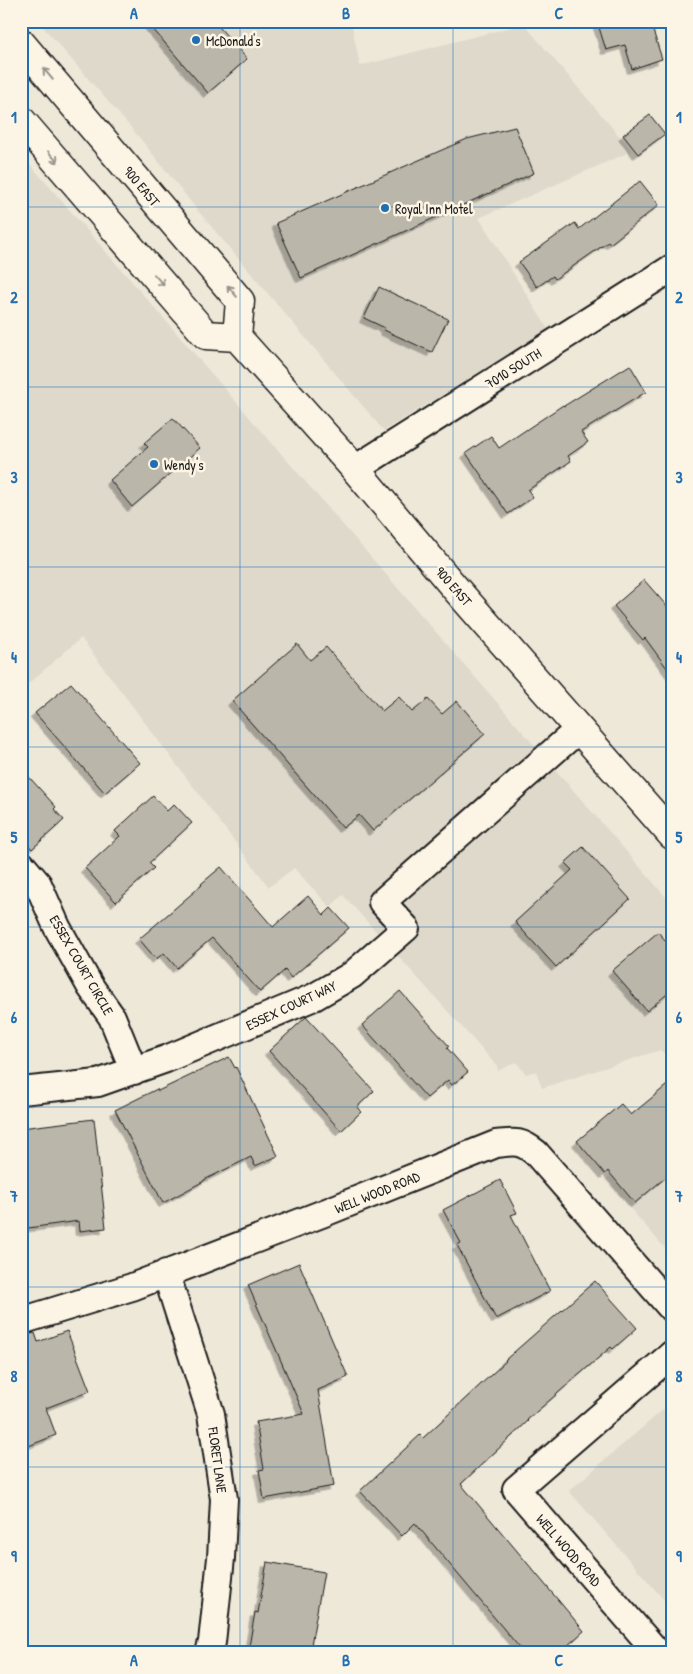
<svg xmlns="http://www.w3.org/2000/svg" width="693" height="1674" font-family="'Patrick Hand',sans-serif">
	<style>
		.built { fill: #ded9cb }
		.building { fill: #bab6aa; stroke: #1c1c1c; filter: url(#shadow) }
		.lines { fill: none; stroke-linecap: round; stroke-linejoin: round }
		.street-casing { stroke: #1c1c1c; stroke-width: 30 }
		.primary-casing { stroke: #1c1c1c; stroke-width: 31 }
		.street { stroke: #fcf5e5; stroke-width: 26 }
		.primary { stroke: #fcf5e5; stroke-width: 28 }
		.oneway { stroke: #97938b }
		.grid { fill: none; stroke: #1f6fb2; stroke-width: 1; stroke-opacity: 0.55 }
		.poi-dot { fill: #1f6fb2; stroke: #fcf5e5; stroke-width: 2 }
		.labels { text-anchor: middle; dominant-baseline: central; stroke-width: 5; stroke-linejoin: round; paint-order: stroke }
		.poi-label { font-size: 14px; fill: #1c1c1c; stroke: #fcf5e5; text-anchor: start }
		.street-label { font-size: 14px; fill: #1c1c1c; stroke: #fcf5e5 }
		.neatline { fill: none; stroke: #1f6fb2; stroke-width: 2 }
		.grid-label { font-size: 16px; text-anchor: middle; font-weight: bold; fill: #1f6fb2 }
	</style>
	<defs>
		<filter id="shadow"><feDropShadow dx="-4.5" dy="4.5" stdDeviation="0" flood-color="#0004"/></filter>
	</defs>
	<rect width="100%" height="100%" fill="#eee8d9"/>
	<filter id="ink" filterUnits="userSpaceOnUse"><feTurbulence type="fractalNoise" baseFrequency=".02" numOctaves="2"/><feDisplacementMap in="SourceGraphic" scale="10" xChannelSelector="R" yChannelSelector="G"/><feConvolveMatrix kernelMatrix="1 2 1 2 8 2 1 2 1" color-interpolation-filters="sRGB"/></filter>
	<g filter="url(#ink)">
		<!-- built -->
		<path class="built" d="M38 21H351L360 66 524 24 632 151 479 218 548 329 384 431 199 212 139 137Z
			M21 154 672 904V1060L660 1050 542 1088 536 1071 526 1074 516 1062 498 1071 497 1066 343 895 330 907 294 868 269 887 81 638 21 690Z
			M672 1122V1256L605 1180Z
			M672 1402V1609L569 1491Z"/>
		<!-- building -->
		<path class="building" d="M146 21H214L247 59 208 93Z
			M597 21H650L662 59 632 69 625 45 606 50Z
			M650 115 665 134 638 154 623 135Z
			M515 127 534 173 301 278 276 223 467 139Z
			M640 181 659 205 610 244 608 242 555 279 553 276 537 287 519 262 575 223 579 229Z
			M379 287 448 319 432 352 384 330 385 328 364 318Z
			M630 365 646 392 581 432 588 442 568 456 571 461 528 490 533 497 508 514 466 453 491 436 499 448 563 405 564 406Z
			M173 418 200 448 132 507 110 480 148 447 144 443Z
			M644 580 672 612V675L645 638 643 640 614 606Z
			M297 644 310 660 326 647 382 711 399 697 412 712 428 699 442 714 457 701 485 734 373 831 359 815 343 828 232 701Z
			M71 683 140 763 105 793 35 713Z
			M21 768 56 807 54 809 64 820 32 849 21 837Z
			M153 796 167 811 174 804 192 823 149 863 154 868 116 902 85 868 120 836 115 831Z
			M583 847 630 899 556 967 515 922 572 870 565 863Z
			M221 867 273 927 308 896 324 915 331 908 349 928 291 978 285 970 260 992 212 938 177 968 164 953 156 959 139 939 202 885 201 884Z
			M658 932 672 948V990L647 1011 612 971Z
			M400 991 449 1046 447 1048 468 1072 452 1085 448 1080 427 1098 362 1025Z
			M306 1017 374 1091 357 1107 361 1112 341 1131 269 1051Z
			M229 1057 235 1068 236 1067 278 1156 255 1166 251 1157 204 1180V1181L163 1203 115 1110 157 1089 158 1091Z
			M672 1081V1172L635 1203 608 1171 605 1174 577 1141 621 1104 631 1115Z
			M94 1119 106 1228 80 1231 79 1221 21 1229V1128Z
			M500 1180 517 1213 511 1215 550 1291 496 1319 457 1245 461 1243 443 1210Z
			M299 1263 348 1377 318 1390 334 1486 264 1499 259 1470 264 1469 256 1422 304 1414 248 1285Z
			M595 1281 637 1328 613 1349 611 1347 527 1420 528 1421 461 1484 584 1631 559 1653H524L415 1523 402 1536 360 1491 420 1435 423 1438 506 1361 505 1360Z
			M67 1331 90 1391 46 1408 56 1435 21 1449V1336L35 1333 38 1342Z
			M267 1562 324 1572 311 1645H309L308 1653H248L255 1612 258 1613Z"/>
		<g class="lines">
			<defs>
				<path id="street" d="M355 469 672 268
					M21 864 38 884 57 927 90 986 112 1017 134 1071
					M21 1091 98 1083 166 1059 314 997 352 975 406 928 382 902 579 729
					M166 1273 211 1414 224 1499 221 1558 212 1642 209 1653
					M21 1321 132 1287 324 1213 496 1144C515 1142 520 1140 536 1153L672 1309
					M658 1653 516 1489 672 1354"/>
				<path id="primary" d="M21 43 240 301 237 337
					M21 120 206 335 237 337 355 469 455 588 672 835"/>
			</defs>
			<!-- street casing -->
			<use href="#street" class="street-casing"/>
			<!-- primary casing -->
			<use href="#primary" class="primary-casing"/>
			<!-- street -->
			<use href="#street" class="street"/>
			<!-- primary -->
			<use href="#primary" class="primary"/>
		</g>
		<!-- one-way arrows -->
		<defs><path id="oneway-shaft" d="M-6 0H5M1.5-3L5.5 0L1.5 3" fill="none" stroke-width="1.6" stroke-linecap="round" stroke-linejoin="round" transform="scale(1.25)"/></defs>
		<g class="oneway">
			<use href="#oneway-shaft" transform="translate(48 74) rotate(-130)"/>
			<use href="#oneway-shaft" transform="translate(53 157) rotate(49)"/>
			<use href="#oneway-shaft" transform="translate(159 280) rotate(49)"/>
			<use href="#oneway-shaft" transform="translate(232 291) rotate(-130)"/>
		</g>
	</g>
	<!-- grid -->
	<path class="grid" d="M240 21V1653M453 21V1653M21 207H672M21 387H672M21 567H672M21 747H672M21 927H672M21 1107H672M21 1287H672M21 1467H672"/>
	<!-- markers -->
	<g class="poi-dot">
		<circle cx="196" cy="40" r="5"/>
		<circle cx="385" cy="208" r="5"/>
		<circle cx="154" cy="464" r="5"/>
	</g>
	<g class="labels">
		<!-- poi labels -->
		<g class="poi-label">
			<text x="206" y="40">McDonald's</text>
			<text x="395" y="208">Royal Inn Motel</text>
			<text x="164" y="464">Wendy's</text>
		</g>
		<!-- street labels -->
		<g class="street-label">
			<text transform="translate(142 186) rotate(50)">900 EAST</text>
			<text transform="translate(513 368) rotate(-32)">7010 SOUTH</text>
			<text transform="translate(454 586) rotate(49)">900 EAST</text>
			<text transform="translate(82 965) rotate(60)">ESSEX COURT CIRCLE</text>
			<text transform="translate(291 1005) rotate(-25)">ESSEX COURT WAY</text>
			<text transform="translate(377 1192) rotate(-22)">WELL WOOD ROAD</text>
			<text transform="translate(218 1460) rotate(82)">FLORET LANE</text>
			<text transform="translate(569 1550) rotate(49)">WELL WOOD ROAD</text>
		</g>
	</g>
	<!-- margin -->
	<rect width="693" height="1674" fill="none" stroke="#fcf5e5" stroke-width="55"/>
	<rect x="28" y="28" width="638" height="1618" class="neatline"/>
	<g class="grid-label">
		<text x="134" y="19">A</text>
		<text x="346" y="19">B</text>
		<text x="559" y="19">C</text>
		<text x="14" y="123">1</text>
		<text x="679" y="123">1</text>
		<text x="14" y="303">2</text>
		<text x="679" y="303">2</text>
		<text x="14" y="483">3</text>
		<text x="679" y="483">3</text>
		<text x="14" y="663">4</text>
		<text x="679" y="663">4</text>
		<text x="14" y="843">5</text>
		<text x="679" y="843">5</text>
		<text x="14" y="1023">6</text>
		<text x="679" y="1023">6</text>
		<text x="14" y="1202">7</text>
		<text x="679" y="1202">7</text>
		<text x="14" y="1382">8</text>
		<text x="679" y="1382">8</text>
		<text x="14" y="1562">9</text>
		<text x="679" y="1562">9</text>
		<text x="134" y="1666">A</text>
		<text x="346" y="1666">B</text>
		<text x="559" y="1666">C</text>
	</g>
</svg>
